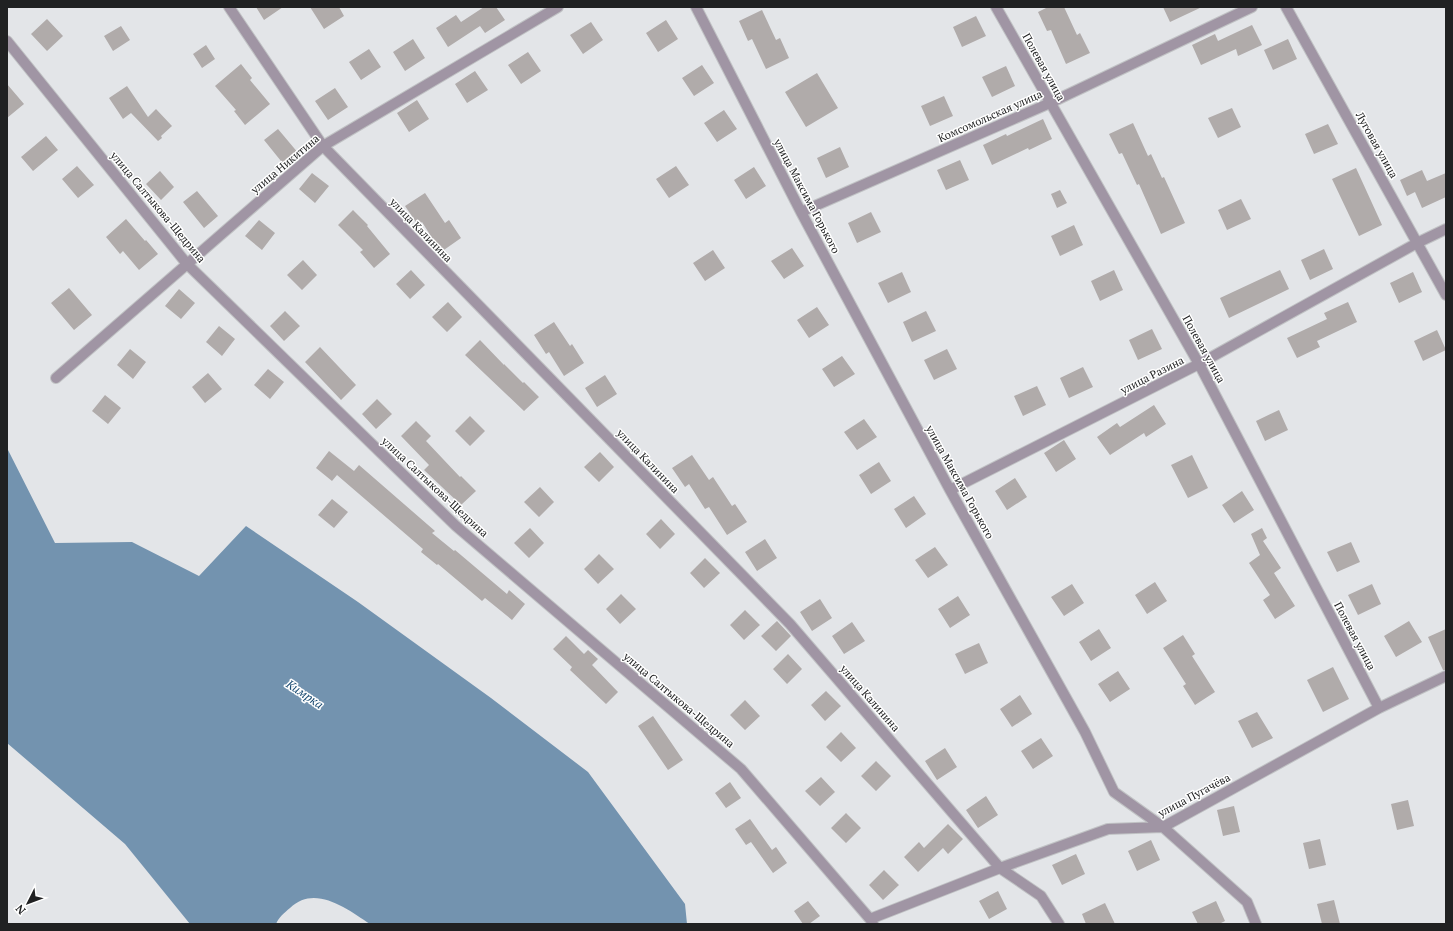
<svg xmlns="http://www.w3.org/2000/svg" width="1453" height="931" font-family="'PT Serif',serif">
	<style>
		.water { fill: #7393af }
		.building { fill: #b0abaa }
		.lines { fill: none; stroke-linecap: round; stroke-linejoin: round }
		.minor-casing { stroke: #c0c2c4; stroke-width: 12 }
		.minor { stroke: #a095a4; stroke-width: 10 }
		.labels { text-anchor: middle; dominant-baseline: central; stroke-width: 3; stroke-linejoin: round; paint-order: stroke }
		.street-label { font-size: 11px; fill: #202122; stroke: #fff }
		.water-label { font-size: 12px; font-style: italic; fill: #174971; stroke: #fff }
	</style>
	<rect width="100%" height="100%" fill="#e3e5e8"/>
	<!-- water -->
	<path class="water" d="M7 448 55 543 132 542 199 576 246 526 358 602 491 698 588 772 685 904 687 924H370C347 909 315 884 290 908 284 913 279 917 276 924H190L125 844 7 743Z"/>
	<!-- building -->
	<path class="building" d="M256 7H283L264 20Z
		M310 7H339L344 16 324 29Z
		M484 7H496L505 20 485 33 480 26 448 47 436 28 456 15 461 22Z
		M1048 7H1064L1077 35 1080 33 1090 53 1066 64 1051 30 1047 31 1038 12Z
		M1163 7H1202L1170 22Z
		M762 10 776 40 780 38 789 58 766 69 752 39 748 41 739 21Z
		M976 16 986 36 962 47 953 27Z
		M47 19 63 36 47 51 31 34Z
		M666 20 678 39 658 52 646 33Z
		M591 22 603 40 583 54 570 35Z
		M1252 25 1262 45 1238 56 1236 49 1201 65 1192 45 1215 34 1218 41Z
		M121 26 130 40 113 51 104 36Z
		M413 39 425 58 405 71 393 52Z
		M1288 39 1297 59 1273 70 1264 50Z
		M206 45 215 59 202 68 193 54Z
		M369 49 381 67 361 80 349 62Z
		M528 52 541 71 521 84 508 65Z
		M241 64 252 78 250 80 270 104 245 125 234 111 236 110 215 86Z
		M702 65 714 83 694 96 682 78Z
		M1006 66 1015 86 992 97 982 77Z
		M475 71 488 90 467 103 455 84Z
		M817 73 838 108 806 127 785 92Z
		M7 84 24 104 7 118Z
		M127 86 148 117 156 109 172 126 161 136 162 138 158 141 131 113 123 119 109 98Z
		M335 88 348 107 328 120 315 101Z
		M944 96 953 116 930 126 921 106Z
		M417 100 429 119 409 132 397 113Z
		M1232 108 1241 127 1218 138 1208 118Z
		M724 110 737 129 717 142 704 123Z
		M1043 119 1052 139 1029 150 1028 148 992 165 983 145 1006 134 1007 136Z
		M1133 123 1148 156 1151 154 1162 178 1164 177 1185 223 1161 234 1139 184 1137 185 1122 153 1119 154 1109 134Z
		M1328 124 1338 144 1314 154 1305 134Z
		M278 129 299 154 285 166 264 140Z
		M46 136 58 150 33 171 21 157Z
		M840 147 849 167 826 178 817 158Z
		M960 160 969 180 946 190 937 170Z
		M77 166 94 185 78 198 62 179Z
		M676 166 689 185 669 198 656 179Z
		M754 167 766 186 746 199 734 180Z
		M1356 168 1382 225 1359 236 1332 179Z
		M1422 170 1427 181 1446 173V197L1422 208 1415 192 1407 196 1400 180Z
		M160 171 174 187 161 200 146 184Z
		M312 173 329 186 315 203 299 189Z
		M1060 190 1067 203 1057 208 1051 194Z
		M197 191 218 216 204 228 183 202Z
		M425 193 445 223 449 220 461 238 441 252 422 222 418 225 405 206Z
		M1241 199 1251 219 1227 230 1218 210Z
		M353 210 368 225 367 226 390 254 374 268 360 252 363 250 338 225Z
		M871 212 881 232 857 243 848 223Z
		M126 219 145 241 146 240 158 254 139 270 123 251 120 254 106 237Z
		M259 220 275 233 262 250 245 236Z
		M1074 225 1083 245 1060 256 1051 236Z
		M792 248 804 266 784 279 771 261Z
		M1324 249 1333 269 1310 280 1301 260Z
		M713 250 725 268 705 281 693 263Z
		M303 260 317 275 302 290 287 275Z
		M411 270 425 285 410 299 396 284Z
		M1114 270 1123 290 1100 301 1091 281Z
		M1280 270 1289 289 1229 318 1220 298Z
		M902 272 911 292 888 303 878 283Z
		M1413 272 1422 292 1399 303 1390 283Z
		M69 288 92 315 74 330 51 303Z
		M179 289 195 303 181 319 165 306Z
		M448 302 462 317 447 332 432 317Z
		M1348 302 1357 322 1317 341 1320 347 1297 358 1287 338 1327 319 1324 313Z
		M817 307 829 325 809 338 797 320Z
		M285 311 300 326 284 341 270 326Z
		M926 311 936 331 912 342 903 322Z
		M554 322 570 346 572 344 584 363 564 376 549 352 546 354 534 335Z
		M219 326 235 339 222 356 206 342Z
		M1152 329 1162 349 1138 360 1129 340Z
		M1437 330 1446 350 1423 361 1414 341Z
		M480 340 504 365V364L523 383 524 382 539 397 524 411 465 355Z
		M320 347 356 385 341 400 305 362Z
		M130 349 146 362 133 379 117 365Z
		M947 349 957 369 934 380 924 360Z
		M842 356 855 374 834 387 822 369Z
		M1083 367 1093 387 1069 398 1060 378Z
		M268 369 284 382 270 399 254 385Z
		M208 373 222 389 205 403 192 387Z
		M605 375 617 394 597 407 585 388Z
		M1037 386 1046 405 1023 416 1014 396Z
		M105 395 121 408 108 424 92 411Z
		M377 399 392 414 376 429 362 414Z
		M1154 405 1166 424 1146 437 1144 433 1110 455 1097 437 1117 423 1120 427Z
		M1279 410 1288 430 1265 441 1256 421Z
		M470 416 485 431 470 446 455 431Z
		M864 419 877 437 857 450 844 432Z
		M416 421 431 436 426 441 460 477 461 476 476 491 461 505 424 470 429 465 401 436Z
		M1064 440 1076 459 1056 472 1044 453Z
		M329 451 354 471 359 465 435 531 432 533 454 551 455 550 507 594 509 590 525 604 512 620 485 598 482 601 438 564 437 565 421 552 423 549 337 475 332 481 316 468Z
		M600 452 614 467 599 482 584 467Z
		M692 455 709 480 713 477 732 506 735 504 747 522 727 535 709 507 705 509 689 484 685 487 672 468Z
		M1192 455 1208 488 1188 498 1171 465Z
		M879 462 891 481 871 494 859 475Z
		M1015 478 1027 497 1007 510 995 491Z
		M540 487 554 502 539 517 524 502Z
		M1242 491 1254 510 1234 523 1222 505Z
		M914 496 926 514 906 528 894 509Z
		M332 499 348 512 334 528 318 515Z
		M661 519 675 534 660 549 646 534Z
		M530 528 544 543 529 558 514 543Z
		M1262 528 1267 538 1263 541 1281 568 1274 573 1295 606 1275 619 1263 600 1270 595 1249 563 1260 555 1251 534Z
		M765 539 777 558 757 571 745 552Z
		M1351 542 1360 562 1337 572 1327 552Z
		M935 547 948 565 928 578 915 560Z
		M599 554 614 569 598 584 584 569Z
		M705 558 720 573 704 588 690 573Z
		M1155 582 1167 601 1147 614 1135 595Z
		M1072 584 1084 603 1064 616 1051 597Z
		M1372 584 1381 604 1358 615 1348 595Z
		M621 594 636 609 620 624 606 609Z
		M958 596 970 615 950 628 938 609Z
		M820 599 832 618 812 631 800 612Z
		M745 610 760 625 744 640 730 625Z
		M777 621 791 636 776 651 761 636Z
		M1409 621 1422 642 1396 657 1384 636Z
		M852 622 865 641 844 654 832 636Z
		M1099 629 1111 648 1091 661 1079 642Z
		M1446 629V670H1443L1428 637Z
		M1183 635 1195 654 1192 656 1215 692 1195 705 1183 686 1186 684 1163 648Z
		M566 636 584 654 588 650 598 659 592 665 618 692 606 704 570 670 572 667 553 649Z
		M979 643 988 663 965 674 955 654Z
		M788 654 802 669 787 684 773 669Z
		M1333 667 1349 699 1323 712 1307 680Z
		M1118 671 1130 689 1110 702 1098 684Z
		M826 691 841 706 825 721 811 705Z
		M1020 695 1032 714 1012 727 1000 709Z
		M745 700 760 716 745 730 730 715Z
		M1257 712 1273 738 1252 748 1238 721Z
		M653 716 683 760 668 770 638 726Z
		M841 732 856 748 841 762 826 747Z
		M1041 738 1053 756 1033 769 1021 751Z
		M945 748 957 767 937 780 925 761Z
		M876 761 891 776 876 791 861 776Z
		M821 777 835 792 820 806 805 791Z
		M730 782 741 798 726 808 715 793Z
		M986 796 998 815 978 828 966 810Z
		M1408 800 1414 826 1397 830 1391 804Z
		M1234 806 1240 832 1223 836 1217 810Z
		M846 813 861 828 846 843 831 828Z
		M750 819 772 850 776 847 787 863 773 873 751 842 746 845 735 829Z
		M948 824 963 839 948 854 943 848 918 872 904 857 919 842 924 848Z
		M1320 839 1326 865 1309 869 1303 843Z
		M1151 840 1160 860 1137 871 1128 851Z
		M1076 854 1085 874 1062 885 1052 865Z
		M884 870 899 885 883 900 869 885Z
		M998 891 1007 909 989 919 979 901Z
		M1334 900 1340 924H1322L1317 904Z
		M808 901 820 916 809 924H803L794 911Z
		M1216 901 1225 921 1219 924H1198L1192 912Z
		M1105 903 1115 924H1086L1082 914Z"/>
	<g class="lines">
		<defs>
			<path id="minor" d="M229 7 323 146 790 624 1000 868 1041 896 1059 924
				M696 7 801 212 950 490 1085 732 1114 792 1163 827 1247 902 1256 924
				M996 7 1199 364 1379 708
				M1286 7 1446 295
				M7 41 187 264 456 526 741 769 870 919 873 924
				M801 212 1050 103 1252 7
				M56 378 323 146 558 7
				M950 490 1199 364 1417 243 1446 229
				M870 919 1000 868 1108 829 1163 827 1379 708 1446 676"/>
		</defs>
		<!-- minor casing -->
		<use href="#minor" class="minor-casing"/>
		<!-- minor -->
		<use href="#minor" class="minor"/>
	</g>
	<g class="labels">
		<!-- street labels -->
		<g class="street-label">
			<text transform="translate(1044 67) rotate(61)">Полевая улица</text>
			<text transform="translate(990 116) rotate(-24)">Комсомольская улица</text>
			<text transform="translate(1377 145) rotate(61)">Луговая улица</text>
			<text transform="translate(285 164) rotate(-40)">улица Никитина</text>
			<text transform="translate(807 196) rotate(62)">улица Максима Горького</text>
			<text transform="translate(158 207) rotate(50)">улица Салтыкова-Щедрина</text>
			<text transform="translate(421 230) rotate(46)">улица Калинина</text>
			<text transform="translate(1204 349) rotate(61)">Полевая улица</text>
			<text transform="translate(1152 375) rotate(-27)">улица Разина</text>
			<text transform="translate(648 461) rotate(46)">улица Калинина</text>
			<text transform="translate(960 482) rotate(61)">улица Максима Горького</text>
			<text transform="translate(435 487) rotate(43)">улица Салтыкова-Щедрина</text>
			<text transform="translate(1355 636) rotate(62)">Полевая улица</text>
			<text transform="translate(870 698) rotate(49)">улица Калинина</text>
			<text transform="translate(679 700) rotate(40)">улица Салтыкова-Щедрина</text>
			<text transform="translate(1194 795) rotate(-28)">улица Пугачёва</text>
		</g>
		<!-- water labels -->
		<g class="water-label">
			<text transform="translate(305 694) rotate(34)">Кимрка</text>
		</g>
	</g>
	<!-- border -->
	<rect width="1453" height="931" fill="none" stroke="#202122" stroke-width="16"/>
	<!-- north arrow -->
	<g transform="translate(28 903) rotate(228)" stroke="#ffffff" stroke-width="3" paint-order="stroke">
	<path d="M0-3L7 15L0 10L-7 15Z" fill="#202122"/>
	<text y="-6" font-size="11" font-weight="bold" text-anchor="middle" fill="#202122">N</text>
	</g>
</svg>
